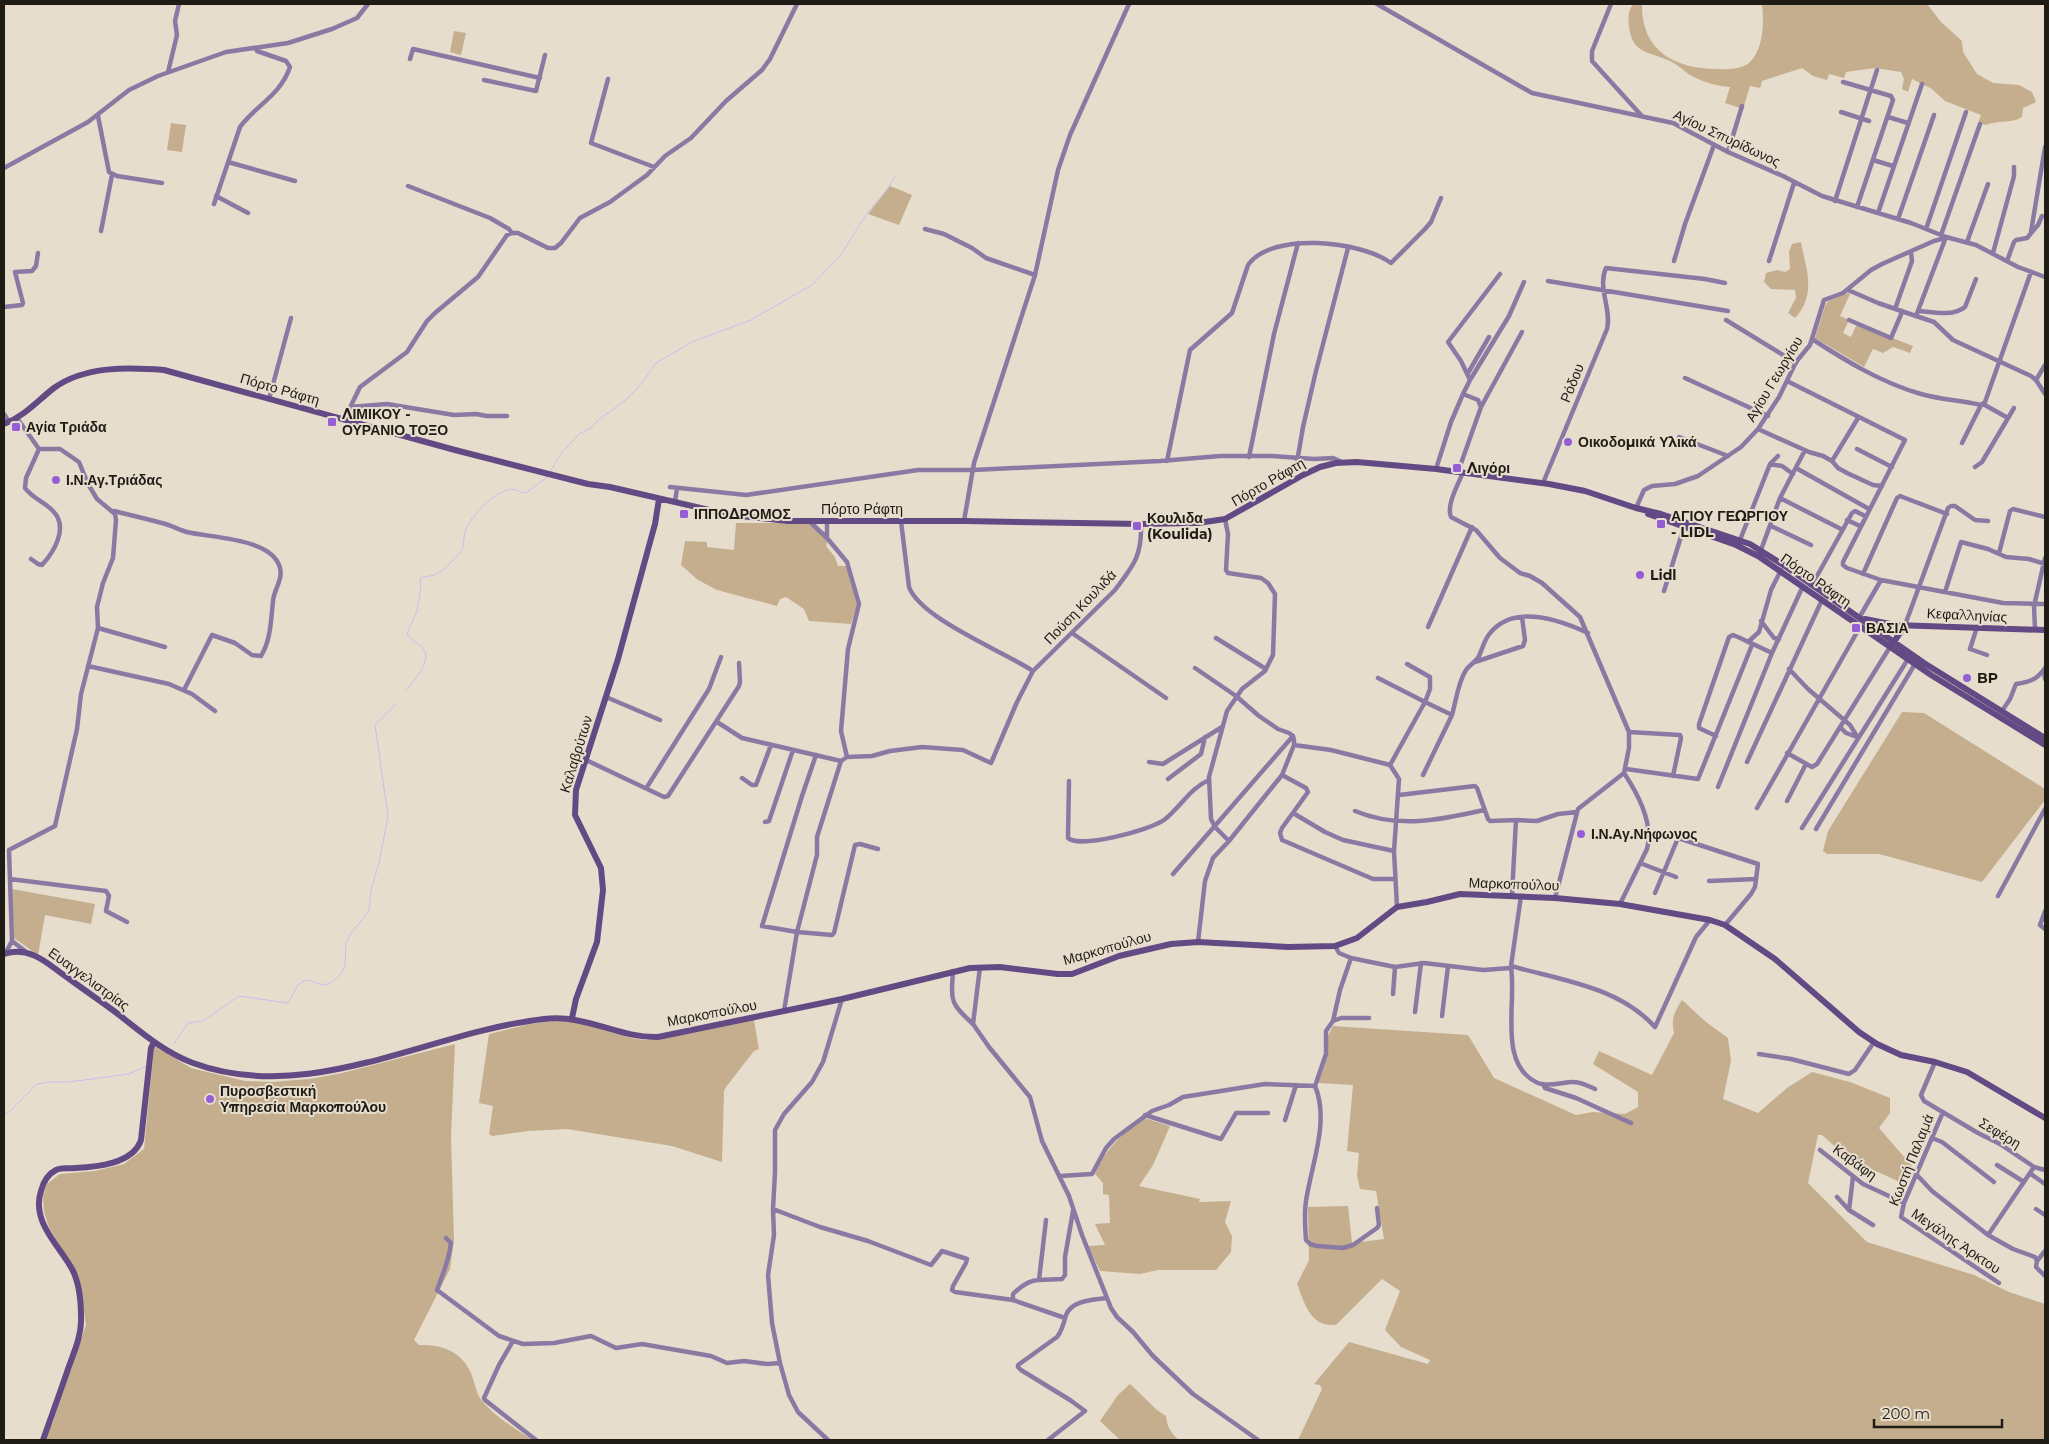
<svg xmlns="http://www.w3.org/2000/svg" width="2049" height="1444" font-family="Montserrat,sans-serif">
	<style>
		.green { fill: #c4ae8e }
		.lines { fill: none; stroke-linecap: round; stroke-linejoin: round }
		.stream { stroke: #d0baf2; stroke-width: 1 }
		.street { stroke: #8a7aa3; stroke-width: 4.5 }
		.secondary { stroke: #634a84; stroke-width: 6 }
		.poi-dot { fill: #955ed6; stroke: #e7ddcd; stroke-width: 2 }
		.labels { text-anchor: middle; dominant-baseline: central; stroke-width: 4; stroke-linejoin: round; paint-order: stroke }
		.street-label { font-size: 14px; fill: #1f1c16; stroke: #e7ddcd }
		.poi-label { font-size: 14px; font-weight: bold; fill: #1f1c16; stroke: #e7ddcd; text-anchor: start }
	</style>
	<rect width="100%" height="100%" fill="#e7ddcd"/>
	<!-- green -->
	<path class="green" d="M1633 4H1642C1641 50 1674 69 1717 69 1726 70 1743 69 1750 62 1764 48 1764 22 1762 4H1927L1941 22 1962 41 1963 52 1977 74 1993 83 2019 85 2032 92 2036 102 2023 108 2022 117C2011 124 1997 120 1986 125L1978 123 1981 115 1945 101 1932 89 1912 79 1908 92 1902 89 1904 79 1901 72 1875 68 1846 72 1844 78 1829 74 1827 80 1813 76 1802 68 1762 81 1760 88 1750 86 1743 109 1725 103 1730 87C1718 86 1706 83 1696 78 1686 74 1679 65 1670 61 1648 51 1632 54 1629 26 1628 17 1628 11 1633 4Z
		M454 31 466 33 461 55 450 52Z
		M171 123 186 125 182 152 167 150Z
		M890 186 912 195 899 225 868 214Z
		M1801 242C1806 269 1817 295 1795 318L1788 313 1796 298 1795 290 1771 289 1764 282 1766 273 1777 270 1785 272 1790 269 1789 252 1792 244Z
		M1848 293 1850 294 1840 316 1849 320 1843 333 1851 337 1857 324 1913 346 1910 353 1893 347 1883 353 1873 349 1864 367 1815 338 1825 306 1828 301Z
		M736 523H809L828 540 826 546 835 557 838 566H847L857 605 851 624 809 621 804 609 786 597 780 599 777 606 717 590 698 580 681 565 685 541 707 542V547L734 550Z
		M1902 712 1924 713 2045 789V800L1982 882 1879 854H1827L1823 851 1828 831Z
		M12 889 95 904 91 924 45 915 38 955 14 938Z
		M1682 1000 1706 1022 1728 1038 1731 1061 1723 1099 1758 1113 1787 1088 1812 1072 1850 1082 1890 1098V1113L1879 1128 1912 1166 1909 1180 1902 1183 1849 1159 1822 1135H1818L1808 1183 1867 1242 1974 1275 2009 1292 2045 1304V1440H1298L1322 1389 1320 1385 1314 1384 1349 1342 1428 1364 1430 1360 1401 1347 1385 1330 1400 1291 1382 1279 1336 1325C1310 1327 1305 1304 1297 1284L1309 1260 1308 1207 1348 1206 1352 1243 1384 1239 1376 1191 1360 1189 1357 1175 1359 1153 1347 1151 1353 1085 1318 1083 1327 1058V1038L1333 1026 1468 1035 1494 1078 1576 1115 1593 1112 1625 1114 1638 1107V1092L1593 1064 1599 1051 1652 1075 1674 1033C1671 1019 1674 1012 1682 1000Z
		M754 1020 759 1049 754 1051 726 1087 724 1091 722 1162 672 1146 567 1129 528 1131 492 1136 489 1134 493 1106 479 1103 489 1034C517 1027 549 1017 578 1023 601 1028 622 1038 646 1040Z
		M455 1044 451 1137 454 1239 450 1269 414 1340 419 1345C439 1344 459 1350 469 1369 474 1378 475 1390 480 1398 493 1416 515 1428 532 1440H45L53 1422 86 1325 79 1279 49 1227 44 1212 43 1197 47 1184 60 1174 95 1171 124 1164 144 1149 154 1046 191 1068 245 1081 271 1082 310 1079 342 1073Z
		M1144 1118 1170 1126 1153 1165 1139 1186 1200 1199 1199 1202 1231 1201 1225 1222 1232 1236 1231 1252 1216 1270H1158L1140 1274 1100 1271 1088 1246 1105 1245 1095 1224 1110 1223 1109 1195 1103 1194V1183L1095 1174C1108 1145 1120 1137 1144 1118Z
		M1130 1384 1157 1410 1166 1416C1167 1427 1171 1433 1179 1440H1120L1100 1421 1118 1395Z"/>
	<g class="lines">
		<!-- stream -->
		<path class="stream" d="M550 472 560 455 579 434 591 428 598 420 626 400 643 382 656 363 694 341 749 321 812 285 840 256 868 212 888 188 895 176
			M406 690C414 681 434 660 422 647 417 642 411 641 407 634L417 611 421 586 420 579C425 575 429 577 434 575 444 571 455 559 461 551 465 545 463 536 466 529 472 514 505 478 522 493L527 492 547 477
			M174 1044 188 1023 203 1021 239 996 288 1003 298 985 302 982 308 980 323 985 331 983 341 974 345 966 346 943 351 933 369 911 371 890 379 863 388 816 375 725 397 703
			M4 1114 8 1113 37 1084 49 1082H69L129 1074 146 1066"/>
		<!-- street -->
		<path class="street" d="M1377 4 1532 93 1673 123 1728 152 1783 176 1822 196 1911 223 1946 237 1976 245 2018 267 2045 277
			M1611 4 1592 51V61L1641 115
			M410 59 413 49 540 78
			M168 72 177 35 175 21 179 4
			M608 79 591 143 654 167
			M484 80 536 91 545 55
			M1843 82 1891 96 1893 100 1857 207
			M1841 112 1869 121
			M98 116 109 172 117 176 162 183
			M1888 117 1908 123
			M1728 152 1742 106
			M1873 160 1893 166
			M228 162 295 181
			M4 168 88 122 129 90 158 76 226 52 288 43 332 29 357 18 368 4
			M408 186 490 218 509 229 512 233
			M216 196 248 213
			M1835 201 1877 70
			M214 204 240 127C256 105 280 96 290 67L286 61 257 51 255 48
			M1878 213 1922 84
			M1898 219 1934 115
			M925 229 944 234 972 248 986 258 1035 275
			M1926 229 1966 112
			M101 231 112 175
			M2031 232 2045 147
			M1941 235 1980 124
			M1967 242 1988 184
			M1993 253 2014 176V167
			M1674 261 1685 224 1714 145
			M1769 261 1794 183
			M2007 261 2014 242 2016 240 2027 238 2038 225 2042 216
			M1548 281 1728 311
			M1848 290 1878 303 1916 316 1946 237
			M4 307 22 305 23 303 15 272 32 271 36 266 38 253
			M1895 309 1912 261 1911 252
			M1918 311C1932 312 1953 317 1965 307L1976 279
			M1916 316 1934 322 1953 340 2031 376 2036 380 2045 394
			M1726 320 1796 363
			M1849 320 1891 338 1902 312
			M1812 339C1846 361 1882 383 1921 394 1941 400 1962 400 1981 405L1985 402 2031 272
			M1468 373 1489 337
			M1685 378 1768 416
			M1470 380 1509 316 1524 282
			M2036 380 2045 365
			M1787 381 1905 440 1843 562V565L1847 568 1881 580
			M1463 394 1470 380 1461 361 1448 342 1500 274
			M269 399 291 318
			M1983 404 2008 418
			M350 407 387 404 454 415 476 414 487 416H507
			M4 414 9 422
			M344 420 360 387 407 352 427 321 435 313 478 277 507 235 512 233H518L548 248H555L561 243 580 218 610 202 647 175 665 156 691 138 726 101 762 70 770 59 797 4
			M1758 429 1809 452 1823 456 1832 461 1838 468 1847 473 1873 485 1882 486
			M1679 437 1728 456
			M1962 443 1981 405
			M1857 449 1892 467
			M1249 457 1274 334 1298 243
			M1167 461 1190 350 1232 313 1248 265C1272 231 1361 241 1391 263L1425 229 1431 222 1441 198
			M1832 461 1858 418
			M1770 464 1782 466 1793 474
			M1975 467 1982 462 2014 408
			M1296 468 1303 427 1316 371 1348 248
			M1796 468 1869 509
			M1436 469 1451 422 1463 394 1478 400 1481 407
			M1458 472 1481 407 1522 332
			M1463 472C1458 485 1446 505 1451 517L1476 530 1500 558 1520 573 1530 576 1542 583 1580 617 1629 732V748L1624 773 1578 809 1555 898
			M1543 483 1607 329C1612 309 1597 288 1606 268L1705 279 1725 283
			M670 487 746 495 918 470H974L1160 461 1220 456H1272L1314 459 1333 458 1342 462
			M1780 498 1841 529
			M675 502 677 488
			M1636 508 1644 490 1652 486 1675 484 1698 476 1741 447 1758 429 1779 397 1796 362 1810 345 1824 300 1843 293 1871 270 1882 264 1934 241 1945 238
			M114 511C130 515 147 519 162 523 171 525 179 530 187 532 211 538 273 538 280 568 283 580 274 589 273 601 271 619 271 640 261 656L252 655 235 643 212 635 184 690
			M1225 519 1228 534 1226 570 1228 573 1261 578 1268 583 1275 594 1273 655 1265 671 1242 689 1227 711 1209 777 1211 819 1215 827 1229 841
			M1847 520 1860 526
			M809 521 827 538 847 562 859 604 848 649 841 731 847 757 872 756 890 751 922 747 963 750 991 763 1017 702 1033 671C1003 651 921 619 909 587L901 521
			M827 521V538
			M964 521 974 463 1035 275 1058 170 1070 135 1129 4
			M1771 526 1811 545
			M1740 540 1770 464 1778 456
			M1761 550 1780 498 1805 450
			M1999 553 2010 511 2013 509 2045 517
			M31 559 38 564 42 565C54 552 69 527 53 511 45 502 32 498 25 488L26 478 39 449
			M1863 574 1897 498 1900 496 1947 514
			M1812 585 1852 513 1855 511 1865 516
			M1664 591 1684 527
			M1945 592 1961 542 1988 549 2006 557 2029 559 2045 564
			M1859 618 1881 580 2003 603 2045 604
			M1761 621 1774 638 1779 639
			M1905 625 1948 508 1951 506H1955L1975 520 1988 521
			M1428 627 1472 527
			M1977 627 1970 649 1987 655
			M98 628 165 647
			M2035 630 2034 606 2045 558
			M1072 633 1166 698
			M1216 638 1266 669
			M1748 642 1759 632 1771 590 1781 570
			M1475 662 1523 646 1525 640 1522 617
			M88 666 169 684 192 694 215 711
			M1195 668 1236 696 1259 716 1278 729 1289 733 1293 736 1294 740V745L1282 775 1229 841 1213 858 1205 881 1198 942
			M1789 669 1808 689 1850 725 1858 738
			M1033 671 1115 590C1133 566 1142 557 1141 524
			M2044 671 2045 679
			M1378 678 1425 702 1430 689V677L1407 664
			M606 697 660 720
			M2002 711 2010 699 2016 684C2029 682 2037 680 2045 668
			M1452 715C1456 701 1458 682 1466 670 1469 665 1476 662 1479 656 1483 648 1484 639 1491 632 1515 604 1560 620 1588 633
			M717 722 742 738 841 761
			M1840 727 1846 733 1857 737
			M1629 732 1680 735 1681 738 1673 776
			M1716 736 1699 728V724L1729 637 1733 635 1738 637 1772 653
			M1294 745 1331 750 1390 765
			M1787 753 1812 767 1817 764 1890 647
			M816 755 802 796 762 926 797 932 832 935 834 933 855 845 860 844 878 849
			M586 760 664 797 668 796 739 686 740 682 739 663
			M1149 762 1163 764 1222 727
			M1747 762 1822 600
			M1626 769 1698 779 1752 645
			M1282 775 1306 788 1308 792 1282 828 1280 833 1282 840 1373 879H1395
			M742 778 752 785H756L771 745
			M1168 779 1201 754 1205 737
			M1069 781 1068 838C1080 849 1150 830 1164 820 1180 808 1190 788 1209 780
			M647 787 709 689 721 657
			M1718 787 1772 653 1803 586
			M1399 795 1475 786 1477 788 1488 819 1490 821 1516 820
			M1787 801 1806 764
			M1757 808 1860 627
			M1355 811C1398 829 1440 820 1484 810
			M1293 813 1325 832 1343 840 1394 851
			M765 822 769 821 793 750
			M1802 828 1908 659
			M1816 829 1915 664
			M1640 863 1676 877
			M1173 874 1293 736
			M10 879 106 891 109 896 106 911 127 922
			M1709 881 1756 879
			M1655 893 1678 838 1758 864 1755 887 1751 894 1725 925
			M1512 895 1516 820 1537 821 1558 814 1577 812
			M1521 896 1511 966C1561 980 1619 987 1655 1027L1696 937 1710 920
			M1998 896 2045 809
			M1620 904 1647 849C1654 823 1638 794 1624 773
			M1397 907 1394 851 1399 779 1390 765 1425 702 1452 715 1423 775
			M2045 911 2040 925 2045 929
			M12 941 9 850 55 826 77 729 81 694 98 628 97 607 103 583 113 558 116 520 115 514 97 499 88 484 79 462 60 449H39L17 418
			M5 954 12 941 25 951
			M1351 958 1395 967 1424 963 1483 970 1511 968V967
			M1511 968C1517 1002 1497 1065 1538 1083 1548 1087 1563 1082 1573 1082 1581 1082 1588 1086 1595 1089
			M953 971C951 1002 950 1003 973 1024L980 967
			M1393 994 1395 967
			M784 1011 797 932 817 855V837L841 761 847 757
			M1415 1012 1421 963
			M1442 1016 1448 966
			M1333 1021 1341 1018H1369
			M973 1024 989 1047 1030 1097 1042 1141 1069 1196 1082 1235 1111 1308 1117 1317 1133 1332 1153 1356 1193 1394 1258 1440
			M1759 1054 1791 1059 1849 1074 1855 1070 1874 1042
			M1935 1062 1921 1095 1924 1101 1978 1133 2000 1144 2034 1167 2045 1170
			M1543 1084 1545 1088 1576 1098 1631 1123
			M1315 1086 1326 1054V1031L1333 1021 1340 990 1351 958 1339 953 1335 946
			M1943 1112 1904 1203 1901 1217 1999 1283
			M1145 1115 1221 1139 1236 1113H1268
			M1285 1120 1296 1085
			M1932 1138 1942 1142 1994 1182
			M1820 1150 1863 1184 1904 1203
			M1997 1165 2024 1182
			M1916 1174 1932 1191 1988 1235 2013 1249 2035 1257 2037 1261 2036 1267 2045 1276
			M2031 1174 2045 1184
			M1060 1176 1092 1174 1106 1148 1114 1139 1152 1111 1169 1105 1183 1097 1265 1084 1315 1086C1330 1121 1311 1166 1306 1201 1304 1214 1305 1227 1306 1240L1310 1244 1317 1246 1343 1248 1353 1245 1377 1228 1379 1225 1377 1208
			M1837 1197 1849 1210 1873 1225
			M773 1209 820 1227 868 1241 931 1265 942 1251 967 1259 966 1263 953 1286 952 1290 955 1292 1013 1300V1294C1020 1287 1030 1280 1039 1280
			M2036 1209 2045 1215
			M1849 1210 1853 1177
			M1046 1220 1039 1280 1062 1279 1065 1275V1257L1073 1211
			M1988 1235 2034 1167
			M446 1238 451 1243C449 1260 443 1274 437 1290L499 1336 523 1344 554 1343 591 1336 616 1348 642 1344 711 1356 727 1363 744 1361 767 1364 780 1363
			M2037 1261 2045 1251
			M1013 1300 1065 1318
			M513 1341 499 1365 484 1398 485 1400 536 1440
			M828 1440 798 1412 789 1395 780 1363 772 1323 768 1275 774 1235 773 1209 775 1172V1130L784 1114 812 1082 823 1062 842 999
			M1048 1440 1085 1411 1070 1400 1021 1370 1018 1367V1365L1057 1337C1062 1331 1064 1323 1066 1315 1072 1300 1094 1300 1107 1298"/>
		<!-- secondary -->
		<path class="secondary" d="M4 424C25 416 37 401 54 388 84 366 128 367 164 370L455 450 588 484 610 487 731 515 788 521H964L1141 524 1198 523 1225 519 1303 475 1320 467 1336 463 1357 462 1436 469 1549 484 1585 491 1636 508 1661 514 1750 544 1785 566 1924 663 2045 738
			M1648 514 1736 545 1758 556 1931 675 2045 745
			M1865 619 1895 625 2045 630
			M1892 645 1905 625
			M4 954C13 951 24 951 33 955 46 960 57 971 68 978 83 989 99 1000 114 1011 139 1030 163 1052 193 1063 310 1106 428 1032 544 1019 587 1014 617 1038 658 1037L842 999 970 968 1000 967 1058 974H1072L1119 956 1171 944 1198 942 1288 947 1335 946 1357 938 1397 907 1427 902 1460 894 1555 898 1620 904 1710 920 1725 925 1775 959 1859 1032 1877 1044 1901 1055 1935 1062 1967 1072 2045 1118
			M572 1018 576 999 597 942 603 890 601 868 575 815 576 790 618 659 655 524 659 499
			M43 1440C51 1417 60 1393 68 1369 74 1352 82 1335 81 1317 81 1303 79 1282 72 1269 59 1245 31 1222 41 1191 43 1183 48 1174 56 1170 62 1167 69 1169 75 1168 96 1167 133 1164 141 1140L151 1048 154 1042"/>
	</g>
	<!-- markers -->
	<g class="poi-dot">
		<rect x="327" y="417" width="10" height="10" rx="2.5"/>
		<rect x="11" y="422" width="10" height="10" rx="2.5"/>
		<circle cx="1568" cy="442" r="5"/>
		<rect x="1452" y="463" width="10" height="10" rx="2.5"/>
		<circle cx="56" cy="480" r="5"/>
		<rect x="679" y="509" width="10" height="10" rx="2.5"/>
		<rect x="1656" y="519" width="10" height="10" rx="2.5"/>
		<rect x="1132" y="521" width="10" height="10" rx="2.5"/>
		<circle cx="1640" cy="575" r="5"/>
		<rect x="1851" y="623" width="10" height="10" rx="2.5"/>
		<circle cx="1967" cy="678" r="5"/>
		<circle cx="1581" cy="834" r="5"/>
		<circle cx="210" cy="1099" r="5"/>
	</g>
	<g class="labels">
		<!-- street labels -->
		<g class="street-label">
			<text transform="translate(1727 138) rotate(25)">Αγίου Σπυρίδωνος</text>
			<text transform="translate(1774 379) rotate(-59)">Αγίου Γεωργίου</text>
			<text transform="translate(1572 383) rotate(-68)">Ρόδου</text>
			<text transform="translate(280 389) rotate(16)">Πόρτο Ράφτη</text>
			<text transform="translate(1268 482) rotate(-30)">Πόρτο Ράφτη</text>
			<text x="862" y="509">Πόρτο Ράφτη</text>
			<text transform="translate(1816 580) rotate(35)">Πόρτο Ράφτη</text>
			<text transform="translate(1080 607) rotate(-46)">Πούση Κουλιδά</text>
			<text transform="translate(1967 615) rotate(3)">Κεφαλληνίας</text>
			<text transform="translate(576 754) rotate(-73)">Καλαβρύτων</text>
			<text transform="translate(1514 884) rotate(2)">Μαρκοπούλου</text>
			<text transform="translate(1107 948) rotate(-16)">Μαρκοπούλου</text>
			<text transform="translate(89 979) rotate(36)">Ευαγγελιστρίας</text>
			<text transform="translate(712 1013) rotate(-11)">Μαρκοπούλου</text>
			<text transform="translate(2000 1133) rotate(31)">Σεφέρη</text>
			<text transform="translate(1911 1160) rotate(-68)">Κωστή Παλαμά</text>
			<text transform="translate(1855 1162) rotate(36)">Καβάφη</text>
			<text transform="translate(1956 1241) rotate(34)">Μεγάλης Άρκτου</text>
		</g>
		<!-- poi labels -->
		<g class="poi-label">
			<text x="342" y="414">ΛΙΜΙΚΟΥ -<tspan x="342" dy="16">ΟΥΡΑΝΙΟ ΤΟΞΟ</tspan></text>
			<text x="26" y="427">Αγία Τριάδα</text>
			<text x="1578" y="442">Οικοδομικά Υλικά</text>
			<text x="1467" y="468">Λιγόρι</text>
			<text x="66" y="480">Ι.Ν.Αγ.Τριάδας</text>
			<text x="694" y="514">ΙΠΠΟΔΡΟΜΟΣ</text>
			<text x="1671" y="516">ΑΓΙΟΥ ΓΕΩΡΓΙΟΥ<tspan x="1671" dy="16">- LIDL</tspan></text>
			<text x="1147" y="518">Κουλιδα<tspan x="1147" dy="16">(Koulida)</tspan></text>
			<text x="1650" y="575">Lidl</text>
			<text x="1866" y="628">ΒΑΣΙΑ</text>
			<text x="1977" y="678">BP</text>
			<text x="1591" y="834">Ι.Ν.Αγ.Νήφωνος</text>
			<text x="220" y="1091">Πυροσβεστική<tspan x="220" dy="16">Υπηρεσία Μαρκοπούλου</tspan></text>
		</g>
	</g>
	<!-- border -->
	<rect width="2049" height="1444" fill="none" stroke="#1f1c16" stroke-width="10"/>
	<!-- scale -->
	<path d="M1874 1419v8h128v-8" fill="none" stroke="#1f1c16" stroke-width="2.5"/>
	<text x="1882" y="1419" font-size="15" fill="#1f1c16" stroke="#e7ddcd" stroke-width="4" paint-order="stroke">200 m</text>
</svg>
